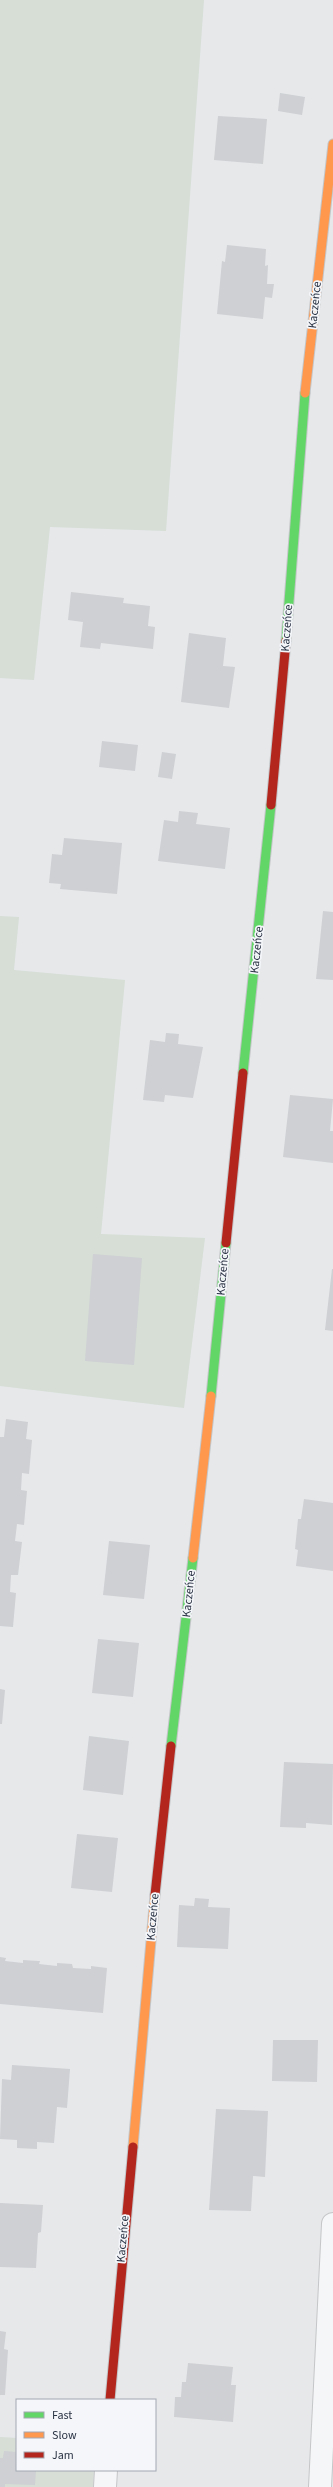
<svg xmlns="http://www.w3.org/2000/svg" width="333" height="2487" font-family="'Source Sans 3',sans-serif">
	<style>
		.green { fill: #d6ded6 }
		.building { fill: #ced0d3 }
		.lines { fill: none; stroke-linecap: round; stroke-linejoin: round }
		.street-casing { stroke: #c4c6c8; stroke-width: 24 }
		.fast-casing { stroke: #c4c6c8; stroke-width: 11 }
		.slow-casing { stroke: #c4c6c8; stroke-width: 11 }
		.jam-casing { stroke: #c4c6c8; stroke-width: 11 }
		.street { stroke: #f5f6f7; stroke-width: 22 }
		.fast { stroke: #63d668; stroke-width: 9 }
		.slow { stroke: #ff974d; stroke-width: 9 }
		.jam { stroke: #b3261e; stroke-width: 9 }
		.labels { text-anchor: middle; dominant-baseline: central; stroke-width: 3.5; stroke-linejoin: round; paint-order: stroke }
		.street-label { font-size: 12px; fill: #2b3445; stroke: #f4f6f9 }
	</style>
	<rect width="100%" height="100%" fill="#e6e8ea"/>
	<!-- green -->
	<path class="green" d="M0 0H204L166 531 50 527 34 680 0 678Z
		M0 916 19 917 14 970 125 980 101 1234 205 1238 184 1408 0 1386Z
		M0 2437 17 2438V2470H94L93 2487H0Z"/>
	<!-- building -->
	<path class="building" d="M280 93 305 97 302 115 278 111Z
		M218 116 267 119 263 164 214 160Z
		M227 245 266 249 265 266 268 265 267 284H274L272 298 265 297 263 319 217 314 222 261 225 262Z
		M71 592 124 598 123 603 150 606 148 626 155 627 153 649 101 643 100 649 80 647 83 622 68 620Z
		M189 633 226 638 223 666 235 667 229 708 181 702Z
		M102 741 138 745 135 771 99 767Z
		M162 752 176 754 172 779 158 777Z
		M179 811 198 813 196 824 230 828 225 869 158 861 164 820 178 822Z
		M64 838 122 843 117 894 60 889 61 884 49 883 52 854 62 855Z
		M323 911 333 912V980L316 979Z
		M166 1033 179 1034 178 1044 203 1047 193 1098 165 1095 164 1102 143 1100 150 1040 165 1042Z
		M290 1095 333 1099 330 1131H333V1163L283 1157Z
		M93 1254 142 1258 134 1365 85 1361Z
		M332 1269H333V1331L325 1330Z
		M6 1419 28 1422 26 1439 32 1440 29 1474 22 1473 21 1490 27 1491 24 1525 17 1524 15 1541 22 1542 18 1575H11L10 1592 16 1593 13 1627 0 1626V1437H4Z
		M304 1499 333 1503V1571L296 1566 298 1550 295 1549 298 1519H301Z
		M109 1541 150 1545 144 1599 103 1595Z
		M98 1639 139 1643 133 1697 92 1693Z
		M0 1689 5 1690 2 1724H0Z
		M89 1736 129 1741 123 1795 83 1790Z
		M284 1762 333 1764 332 1825 306 1823V1828L280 1827Z
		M77 1834 118 1838 112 1892 71 1888Z
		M195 1898 209 1899 208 1907 230 1908 228 1949 177 1947 179 1905 194 1906Z
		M0 1957 6 1958 5 1961 23 1963V1960L38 1961H40L39 1964 57 1966V1963L72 1964 73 1968 91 1969V1966L107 1968 103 2013 0 2004Z
		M273 2040H318L317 2082 272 2081Z
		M12 2065 70 2069 67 2108 57 2107 54 2143 37 2142V2149L17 2148V2140L0 2139 2 2079 11 2080Z
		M216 2109 268 2111 265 2177 253 2176 251 2211 209 2210Z
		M0 2203 43 2205 41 2232 38 2233 36 2268 0 2267Z
		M0 2331 6 2332 4 2349 8 2350 5 2395H0Z
		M188 2363 233 2367 231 2385H236L233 2422 174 2417 175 2397H181L182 2382H186Z
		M4 2451 17 2452V2470H36L35 2485 5 2484V2487H0V2458H3Z"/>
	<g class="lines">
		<defs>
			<path id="street" d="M105 2487 106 2470
				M320 2487 333 2224"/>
			<path id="fast" d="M286 641 305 393
				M243 1073 271 805
				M211 1396 226 1243
				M171 1746 193 1558"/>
			<path id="slow" d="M305 393 333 144
				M193 1558 211 1396
				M133 2147 155 1895"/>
			<path id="jam" d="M271 805 286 641
				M226 1243 243 1073
				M155 1895 171 1746
				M110 2400 133 2147"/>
		</defs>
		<!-- street casing -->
		<use href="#street" class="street-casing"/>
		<!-- fast casing -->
		<use href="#fast" class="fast-casing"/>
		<!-- slow casing -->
		<use href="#slow" class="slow-casing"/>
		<!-- jam casing -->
		<use href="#jam" class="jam-casing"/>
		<!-- street -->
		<use href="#street" class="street"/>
		<!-- fast -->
		<use href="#fast" class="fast"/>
		<!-- slow -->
		<use href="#slow" class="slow"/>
		<!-- jam -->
		<use href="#jam" class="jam"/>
	</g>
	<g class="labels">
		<!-- street labels -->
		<g class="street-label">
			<text transform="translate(315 305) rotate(-84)">Kaczeńce</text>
			<text transform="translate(287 628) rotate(-86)">Kaczeńce</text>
			<text transform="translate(257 950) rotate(-84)">Kaczeńce</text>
			<text transform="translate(223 1272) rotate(-85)">Kaczeńce</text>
			<text transform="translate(189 1594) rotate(-84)">Kaczeńce</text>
			<text transform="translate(153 1917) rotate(-85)">Kaczeńce</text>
			<text transform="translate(123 2239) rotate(-85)">Kaczeńce</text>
		</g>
	</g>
	<!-- legend -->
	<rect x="16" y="2399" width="140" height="72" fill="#f4f6f9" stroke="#a4a8b1"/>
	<rect x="24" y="2412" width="20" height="6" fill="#63d668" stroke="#a4a8b1"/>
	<text x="52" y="2419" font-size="12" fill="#2b3445">Fast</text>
	<rect x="24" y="2432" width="20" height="6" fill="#ff974d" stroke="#a4a8b1"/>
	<text x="52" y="2439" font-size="12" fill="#2b3445">Slow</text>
	<rect x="24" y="2452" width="20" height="6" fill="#b3261e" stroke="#a4a8b1"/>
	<text x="52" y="2459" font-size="12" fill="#2b3445">Jam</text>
</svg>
